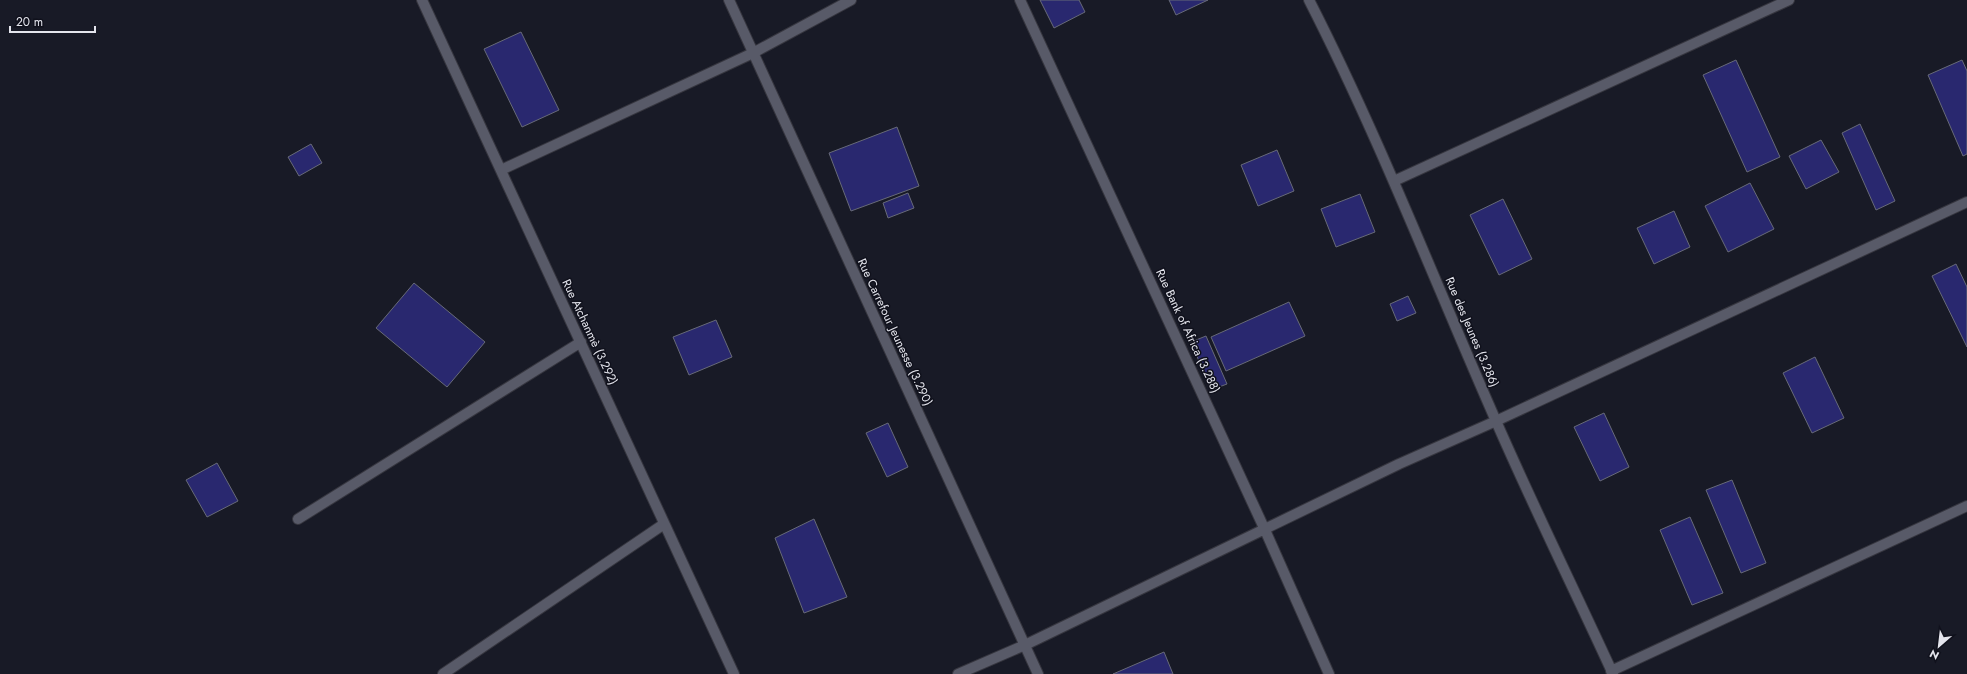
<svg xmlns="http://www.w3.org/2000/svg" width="1967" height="674" font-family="Jost,sans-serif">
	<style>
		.building { fill: #29286f; stroke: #676a78 }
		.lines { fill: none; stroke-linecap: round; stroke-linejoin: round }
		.minor-casing { stroke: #36363f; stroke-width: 12 }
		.minor { stroke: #585a68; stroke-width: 10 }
		.labels { text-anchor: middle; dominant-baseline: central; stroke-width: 3; stroke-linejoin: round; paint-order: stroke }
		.street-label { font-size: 12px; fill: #e4e5ed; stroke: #10111c }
	</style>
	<rect width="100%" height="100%" fill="#181a26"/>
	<!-- building -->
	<path class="building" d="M1040 0H1079L1085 12 1054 28Z
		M1169 0H1208L1176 15Z
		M521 32 559 110 522 127 484 49Z
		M1736 60 1780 157 1747 172 1703 75Z
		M1962 60 1967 71V154L1963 156 1928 75Z
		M1860 124 1895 201 1876 210 1842 133Z
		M897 127 919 186 851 211 829 153Z
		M1821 140 1839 172 1806 189 1789 156Z
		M311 144 322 163 299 176 288 157Z
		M1277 150 1294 191 1258 206 1241 165Z
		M1750 183 1774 229 1728 252 1705 206Z
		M908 193 914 208 888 218 883 203Z
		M1360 194 1375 232 1336 247 1321 209Z
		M1503 199 1532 259 1499 275 1470 215Z
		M1674 211 1690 247 1654 264 1637 228Z
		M1956 264 1967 287V347L1932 276Z
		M414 283 485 342 447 387 376 328Z
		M1408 296 1416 313 1397 321 1390 304Z
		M1289 302 1305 336 1226 371 1211 337Z
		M716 320 732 357 689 375 673 337Z
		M1206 336 1227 384 1211 390 1191 342Z
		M1815 357 1844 418 1812 433 1783 373Z
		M1604 413 1629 467 1600 481 1574 427Z
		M888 423 908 467 887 477 866 433Z
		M217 463 238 501 207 517 186 480Z
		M1732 480 1766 563 1741 573 1706 490Z
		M1690 517 1723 593 1692 605 1660 530Z
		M814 519 847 597 804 613 775 538Z
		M1164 652 1173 674H1113Z"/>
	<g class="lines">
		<defs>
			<path id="minor" d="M422 0 734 674
				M729 0 1038 674
				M1020 0 1265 530 1329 674
				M1309 0C1379 137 1434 280 1496 421 1533 506 1574 589 1613 674
				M501 170 753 53 851 0
				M1394 181 1789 0
				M298 519 581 342
				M1611 671 1967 506
				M443 674 664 524
				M958 674 1025 645 1399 464 1496 421 1967 202"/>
		</defs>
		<!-- minor casing -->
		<use href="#minor" class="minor-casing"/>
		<!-- minor -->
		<use href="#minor" class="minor"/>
	</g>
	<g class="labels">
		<!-- street labels -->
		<g class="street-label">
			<text transform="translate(1188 331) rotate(65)">Rue Bank of Africa (3.288)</text>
			<text transform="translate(590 332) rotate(65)">Rue Atchanmè (3.292)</text>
			<text transform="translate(895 332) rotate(65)">Rue Carrefour Jeunesse (3.290)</text>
			<text transform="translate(1472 332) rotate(67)">Rue des Jeunes (3.286)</text>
		</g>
	</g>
	<!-- north arrow -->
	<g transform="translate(1939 646) rotate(208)" stroke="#10111c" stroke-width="3" paint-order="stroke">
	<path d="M0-3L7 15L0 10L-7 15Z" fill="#e4e5ed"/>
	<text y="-6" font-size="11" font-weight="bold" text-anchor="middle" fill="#e4e5ed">N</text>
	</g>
	<!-- scale -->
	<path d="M10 26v6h85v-6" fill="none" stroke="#e4e5ed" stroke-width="2"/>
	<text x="16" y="26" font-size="12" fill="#e4e5ed" stroke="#10111c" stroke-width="3" paint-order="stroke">20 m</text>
</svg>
